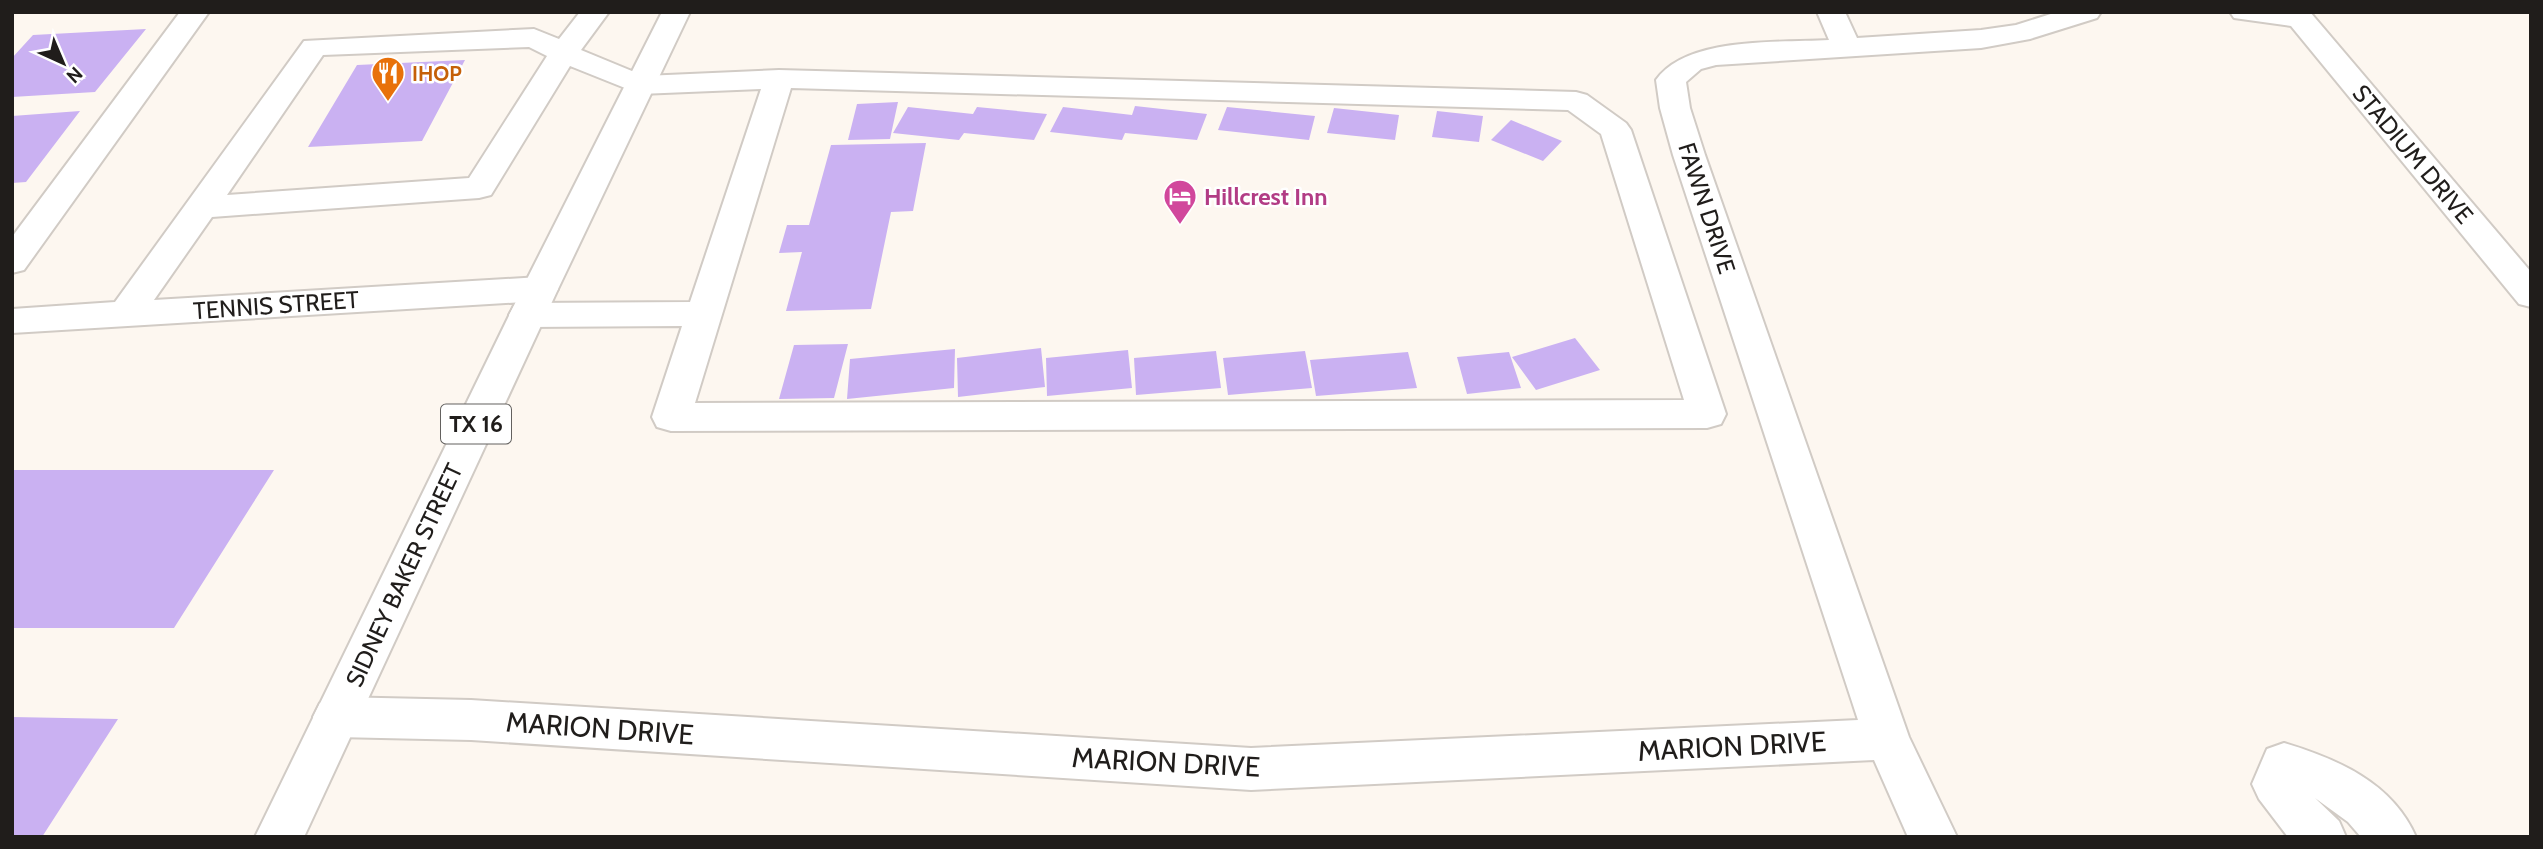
<svg xmlns="http://www.w3.org/2000/svg" width="2543" height="849" font-family="Cabin,sans-serif">
	<style>
		.building { fill: #cab1f2 }
		.lines { fill: none; stroke-linecap: round; stroke-linejoin: round }
		.minor-casing { stroke: #d1cbc5; stroke-width: 4 }
		.major-casing { stroke: #d1cbc5; stroke-width: 4 }
		.minor { fill: #fff; fill-rule: evenodd }
		.major { fill: #fff; fill-rule: evenodd }
		.labels { text-anchor: middle; dominant-baseline: central; stroke-width: 5; stroke-linejoin: round; paint-order: stroke }
		.far-food-label { font-size: 21px; font-weight: bold; fill: #c56008; stroke: #fff; text-anchor: start }
		.shield { fill: #fff; stroke: #63615f; stroke-width: 2 }
		.shield-label { font-size: 23px; font-weight: bold; fill: #201d1b }
		.street-label { font-size: 24px; fill: #201d1b; stroke: #fff }
		.hotel-label { font-size: 24px; font-weight: bold; fill: #b23c85; stroke: #fff; text-anchor: start }
		.near-street-label { font-size: 28px; fill: #201d1b; stroke: #fff }
	</style>
	<rect width="100%" height="100%" fill="#fdf7f0"/>
	<!-- building -->
	<path class="building" d="M146 29 95 92 12 97V58L33 35Z
		M465 60 422 141 308 147 357 65Z
		M898 102 890 139 848 140 857 104Z
		M1135 106 1207 114 1197 140 1125 133 1122 140 1050 132 1063 107 1132 115Z
		M908 107 973 114 977 107 1047 114 1034 140 964 133 959 140 893 133Z
		M1227 107 1315 116 1309 140 1218 130Z
		M1334 108 1399 115 1395 140 1327 133Z
		M80 111 26 182 12 183V116Z
		M1437 111 1483 116 1479 142 1432 137Z
		M1511 120 1562 141 1543 161 1491 140Z
		M926 143 913 211 891 212 871 309 786 311 802 252 779 253 787 225H809L831 145Z
		M1575 338 1600 370 1536 390 1512 357Z
		M848 344 834 398 779 399 794 345Z
		M1041 348 1045 387 958 397 957 358Z
		M955 349 954 388 847 399 850 359Z
		M1128 350 1132 388 1047 396 1046 358Z
		M1216 351 1221 388 1136 395 1134 358Z
		M1305 351 1312 388 1228 395 1223 358Z
		M1408 352 1417 388 1316 396 1310 360Z
		M1509 352 1521 388 1467 394 1457 357Z
		M12 470H274L174 628H12Z
		M12 717 118 719 42 837H12Z"/>
	<g class="lines">
		<defs>
			<path id="minor" d="M180 12H209L24 270 12 273V237Z
				M580 12H609L581 50 644 76 779 70 1576 92 1587 95 1626 123 1631 130 1726 414 1721 424 1707 428 671 431 657 427 652 417 682 326 527 327 514 324 509 315 514 306 527 303 690 302 761 89 640 94 570 66 491 195 479 198 212 217 154 300 540 277 552 281 558 289 552 297 540 301 12 333V309L115 302 304 41 534 29 559 39ZM529 47 547 56 469 178 227 195 323 55ZM791 88 1568 110 1601 134 1684 400 695 403Z
				M1817 12H1845L1857 38 1981 30 2016 25 2057 12H2101L2097 18 2030 39 1981 48 1716 65 1701 69 1686 82 1690 108 1705 155 1909 737 1957 837H1908L1874 760 1251 790 471 740 336 737 320 731 313 717 320 703 336 697 471 700 1251 748 1858 720 1673 155 1660 108 1656 80C1687 36 1779 43 1829 40Z
				M2230 12H2310L2531 272V307L2519 304 2291 26 2234 18Z
				M2284 743C2337 759 2392 782 2416 837H2361L2348 822 2315 798 2339 821 2346 837H2288L2259 799 2252 784 2267 749Z"/>
			<path id="major" d="M662 12H690L558 289 304 837H255L522 289Z"/>
		</defs>
		<!-- minor casing -->
		<use href="#minor" class="minor-casing"/>
		<!-- major casing -->
		<use href="#major" class="major-casing"/>
		<!-- minor -->
		<use href="#minor" class="minor"/>
		<!-- major -->
		<use href="#major" class="major"/>
	</g>
	<!-- icons -->
	<defs>
		<symbol id="restaurant-pin" viewBox="-11 -11 22 30"><path d="M0 17L-7.5 6A9.5 9.5 0 1 1 7.5 6Z" fill="#e8710a" stroke="#fff"/><path d="M-5-6h1v4h1v-4h1v4h1v-4h1v5L-1.5 .5V6h-2V.5L-5-1ZM5-6V6H3V1.5H1.5Q1.5-4 5-6Z" fill="#fff"/></symbol>
		<symbol id="hotel-pin" viewBox="-11 -11 22 30"><path d="M0 17L-7.5 6A9.5 9.5 0 1 1 7.5 6Z" fill="#d1479c" stroke="#fff"/><path d="M-6-4.5h1.5V1H6V5H4.5V3h-9V5H-6ZM-4 0a1.8 1.8 0 1 1 3.6 0ZM.5 0V-2.5h3Q6-2.5 6 0Z" fill="#fff"/></symbol>
	</defs>
	<g fill-rule="evenodd">
		<use href="#restaurant-pin" x="369" y="54" width="38" height="52"/>
		<use href="#hotel-pin" x="1161" y="177" width="38" height="52"/>
	</g>
	<g class="labels">
		<!-- far-food labels -->
		<g class="far-food-label">
			<text x="412" y="73">IHOP</text>
		</g>
		<!-- shield labels -->
		<rect class="shield" x="441" y="404.5" width="70" height="39" rx="5"/>
		<g class="shield-label">
			<text x="476" y="424">TX 16</text>
		</g>
		<!-- street labels -->
		<g class="street-label">
			<text transform="translate(2413 154) rotate(50)">STADIUM DRIVE</text>
			<text transform="translate(1707 208) rotate(72)">FAWN DRIVE</text>
			<text transform="translate(276 305) rotate(-4)">TENNIS STREET</text>
			<text transform="translate(404 575) rotate(-65)">SIDNEY BAKER STREET</text>
		</g>
		<!-- hotel labels -->
		<g class="hotel-label">
			<text x="1204" y="196">Hillcrest Inn</text>
		</g>
		<!-- near-street labels -->
		<g class="near-street-label">
			<text transform="translate(600 728) rotate(4)">MARION DRIVE</text>
			<text transform="translate(1732 746) rotate(-3)">MARION DRIVE</text>
			<text transform="translate(1166 762) rotate(3)">MARION DRIVE</text>
		</g>
	</g>
	<!-- border -->
	<rect width="2543" height="849" fill="none" stroke="#201d1b" stroke-width="28"/>
	<!-- north arrow -->
	<g transform="translate(63 63) rotate(136)" stroke="#ffffff" stroke-width="5" paint-order="stroke">
	<path d="M0-5L12 26L0 18L-12 26Z" fill="#201d1b"/>
	<text y="-10" font-size="19" font-weight="bold" text-anchor="middle" fill="#201d1b">N</text>
	</g>
</svg>
